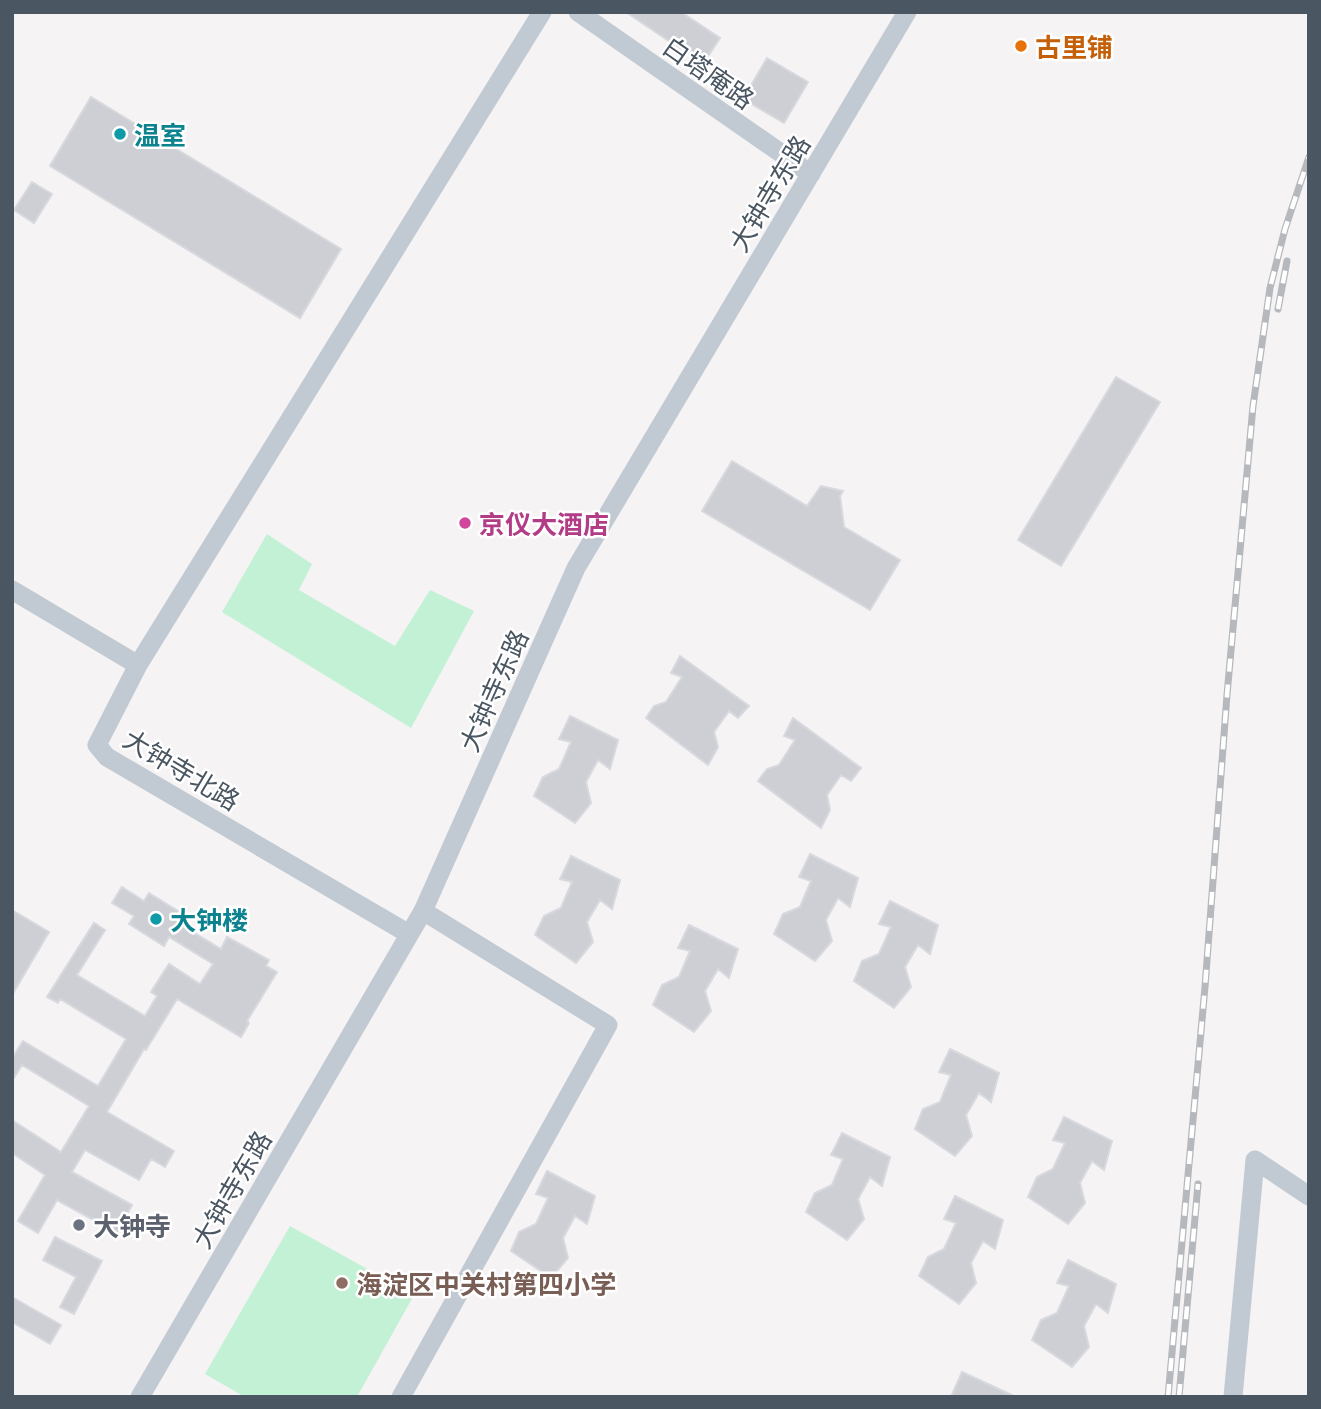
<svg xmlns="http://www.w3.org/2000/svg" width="1321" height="1409" font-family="'Exo 2','Noto Sans SC',sans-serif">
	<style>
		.green { fill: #c3f1d5 }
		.building { fill: #cdcfd5; stroke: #d7d9de; stroke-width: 2 }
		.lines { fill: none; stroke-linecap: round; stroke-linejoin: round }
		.minor { stroke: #c1cad2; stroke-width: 19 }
		.rail-casing { stroke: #b5b8bd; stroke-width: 7 }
		.rail { stroke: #fff; stroke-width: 4.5; stroke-dasharray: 13; stroke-linecap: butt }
		.food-dot { fill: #e8710a; stroke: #fff; stroke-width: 2.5 }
		.culture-dot { fill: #0f9aa8; stroke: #fff; stroke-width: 2.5 }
		.hotel-dot { fill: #d1479c; stroke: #fff; stroke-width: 2.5 }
		.worship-dot { fill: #6b7280; stroke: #fff; stroke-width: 2.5 }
		.education-dot { fill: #8d6e63; stroke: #fff; stroke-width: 2.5 }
		.labels { text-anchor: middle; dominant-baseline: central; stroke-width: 5; stroke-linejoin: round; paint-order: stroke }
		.food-label { font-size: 26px; font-weight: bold; fill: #c56008; stroke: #fff; text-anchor: start }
		.street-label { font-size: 26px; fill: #4a5661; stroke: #fff }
		.culture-label { font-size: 26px; font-weight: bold; fill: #0d838f; stroke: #fff; text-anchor: start }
		.hotel-label { font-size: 26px; font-weight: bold; fill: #b23c85; stroke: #fff; text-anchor: start }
		.worship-label { font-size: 26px; font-weight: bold; fill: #5b616d; stroke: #fff; text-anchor: start }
		.education-label { font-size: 26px; font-weight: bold; fill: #785e54; stroke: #fff; text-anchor: start }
	</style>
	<rect width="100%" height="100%" fill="#f5f3f3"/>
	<!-- green -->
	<path class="green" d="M267 534 312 564 299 590 395 646 430 590 474 611 411 728 222 612Z
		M290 1226 414 1295 357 1397H245L205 1374Z"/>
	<!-- building -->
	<path class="building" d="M626 12H681L720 38 703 64Z
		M767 58 808 82 784 123 743 99Z
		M91 97 341 249 300 318 50 166Z
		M32 182 52 194 34 223 14 210Z
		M1116 377 1160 402 1061 566 1018 540Z
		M732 461 807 506 821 486 843 491 840 496 844 527 900 560 870 610 702 511Z
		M680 656 749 706 738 718 729 711 714 732 718 747 708 765 646 718 654 706 666 702 682 677 671 673Z
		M570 716 618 740 610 769 598 760 586 782 591 803 575 823 534 796 543 777 559 769 571 742 559 739Z
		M793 718 861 768 851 781 841 775 827 795 830 810 821 828 758 781 767 769 779 765 795 740 784 736Z
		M810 854 858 878 850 907 838 898 826 920 832 941 815 961 774 934 783 914 800 907 811 881 799 877Z
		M571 856 620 880 612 909 600 900 587 922 593 942 576 963 535 935 544 916 561 908 572 882 560 879Z
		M122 887 144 901 149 893 183 914 178 923 221 949 227 937 269 960 266 966 277 972 247 1021 249 1023 241 1037 177 999 146 1050 144 1049 107 1112 174 1151 165 1167 151 1159 139 1180 85 1150 72 1172 132 1205 117 1233 57 1200 38 1233 18 1221 45 1175 12 1153V1120L61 1152 89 1106 22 1065 12 1081V1058L23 1041 98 1086 126 1039 60 999 58 1003 47 997 94 923 105 930 77 975 145 1016 157 996 151 992 169 964 200 984 213 964 169 937 164 946 129 924 134 916 112 903Z
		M890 901 938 925 930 954 918 945 905 967 911 987 894 1008 854 981 862 961 879 954 891 927 879 924Z
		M12 910 49 932 12 995Z
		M689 925 738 949 729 978 718 969 705 991 711 1011 694 1032 653 1005 662 985 679 977 690 951 678 948Z
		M950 1049 999 1073 991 1102 979 1093 966 1115 972 1136 955 1156 915 1129 923 1109 940 1102 951 1075 939 1072Z
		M1064 1117 1112 1141 1104 1170 1092 1161 1080 1183 1085 1203 1068 1224 1028 1197 1037 1177 1053 1169 1065 1143 1053 1140Z
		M842 1133 890 1157 882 1186 870 1177 858 1199 864 1219 847 1240 806 1212 815 1193 832 1185 843 1159 831 1155Z
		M547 1171 595 1196 587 1224 575 1216 563 1238 568 1258 551 1278 511 1251 519 1232 536 1224 548 1198 536 1194Z
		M955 1196 1003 1220 995 1249 983 1241 971 1263 976 1283 959 1304 919 1276 928 1257 944 1249 956 1223 944 1219Z
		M55 1237 102 1261 74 1314 60 1307 76 1277 43 1260Z
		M1068 1260 1116 1284 1108 1313 1096 1304 1084 1326 1089 1347 1072 1367 1032 1340 1041 1320 1057 1313 1069 1286 1057 1283Z
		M12 1297 61 1325 50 1344 12 1322Z
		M962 1372 1016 1397H951Z"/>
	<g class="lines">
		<!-- minor -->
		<path class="minor" d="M578 12 811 174
			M12 590 138 665
			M409 934 107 757 97 745 138 665 542 12
			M140 1397 423 911 576 568 907 12
			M401 1397 608 1025 423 911
			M1233 1397 1255 1160 1309 1196"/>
		<defs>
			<path id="rail" d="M1278 309 1287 261
				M1168 1397 1205 987 1227 695 1253 406 1270 288 1285 229 1309 157
				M1179 1397 1198 1184"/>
		</defs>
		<!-- rail casing -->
		<use href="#rail" class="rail-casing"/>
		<!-- rail -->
		<use href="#rail" class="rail"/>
	</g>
	<!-- markers -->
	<circle class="food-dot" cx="1021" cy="46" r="7"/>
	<g class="culture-dot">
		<circle cx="120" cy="134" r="7"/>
		<circle cx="156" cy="919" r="7"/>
	</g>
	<circle class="hotel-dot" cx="465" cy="523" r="7"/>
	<circle class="worship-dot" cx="79" cy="1225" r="7"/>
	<circle class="education-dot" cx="342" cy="1283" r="7"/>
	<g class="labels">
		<!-- food labels -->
		<g class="food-label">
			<text x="1035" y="46">古里铺</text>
		</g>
		<!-- street labels -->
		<g class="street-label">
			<text transform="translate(709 72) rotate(35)">白塔庵路</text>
			<text transform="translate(769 193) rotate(-59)">大钟寺东路</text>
			<text transform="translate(493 690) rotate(-66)">大钟寺东路</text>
			<text transform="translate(182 769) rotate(31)">大钟寺北路</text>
			<text transform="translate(231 1189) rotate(-60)">大钟寺东路</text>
		</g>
		<!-- culture labels -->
		<g class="culture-label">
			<text x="134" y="134">温室</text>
			<text x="170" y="919">大钟楼</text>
		</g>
		<!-- hotel labels -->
		<g class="hotel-label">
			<text x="479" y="523">京仪大酒店</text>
		</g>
		<!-- worship labels -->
		<g class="worship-label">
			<text x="93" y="1225">大钟寺</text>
		</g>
		<!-- education labels -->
		<g class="education-label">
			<text x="356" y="1283">海淀区中关村第四小学</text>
		</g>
	</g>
	<!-- border -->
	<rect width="1321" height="1409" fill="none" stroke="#4a5661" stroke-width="28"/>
</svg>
